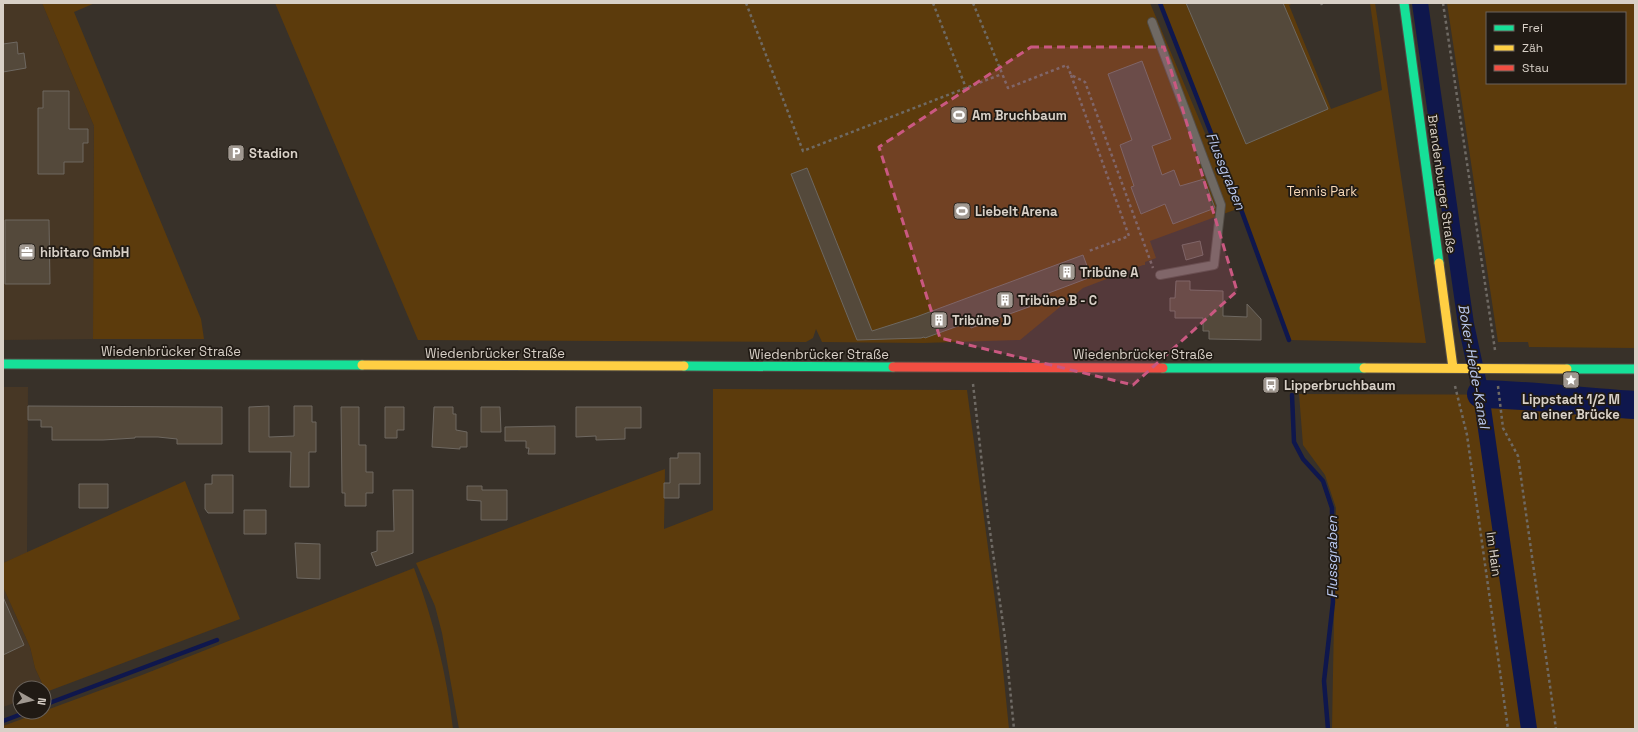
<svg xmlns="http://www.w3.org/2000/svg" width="1638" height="732" font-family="'Space Grotesk',sans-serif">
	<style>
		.built { fill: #473725 }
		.green { fill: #5c3b0c; fill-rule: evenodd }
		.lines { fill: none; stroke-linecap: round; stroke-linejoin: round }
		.stream { stroke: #0f174d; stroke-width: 4.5 }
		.canal { stroke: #0f174d; stroke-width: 16 }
		.river { stroke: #0f174d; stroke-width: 28 }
		.building { fill: #54493b; stroke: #6e6861 }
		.lane-casing { stroke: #534d46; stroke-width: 10 }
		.fast-casing { stroke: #534d46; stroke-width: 11 }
		.slow-casing { stroke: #534d46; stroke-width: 11 }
		.jam-casing { stroke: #534d46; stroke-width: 11 }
		.path { stroke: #6f6a64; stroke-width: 2.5; stroke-dasharray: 3 3; stroke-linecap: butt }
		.lane { stroke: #6f6963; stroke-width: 8 }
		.fast { stroke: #16e098; stroke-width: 9 }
		.slow { stroke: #ffcf43; stroke-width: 9 }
		.jam { stroke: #f24e42; stroke-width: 9 }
		.marked { fill: #ca5881; fill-opacity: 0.2; stroke: #ca5881; stroke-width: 3; stroke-dasharray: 8 5; stroke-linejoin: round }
		.labels { text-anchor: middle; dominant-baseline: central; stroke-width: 3.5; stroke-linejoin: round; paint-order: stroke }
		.poi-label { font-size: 13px; font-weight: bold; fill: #d8d0c7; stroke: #201a14; text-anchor: start }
		.street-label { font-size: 13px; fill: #d8d0c7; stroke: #201a14 }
		.park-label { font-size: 13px; fill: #f8d9b8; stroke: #201a14 }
		.water-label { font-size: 14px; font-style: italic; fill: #b9c7ed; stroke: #201a14 }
	</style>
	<rect width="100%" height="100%" fill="#383129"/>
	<!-- built -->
	<path class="built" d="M3 3H42L94 126 93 339 3 340Z
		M3 387H28L27 553 3 563Z
		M3 587 30 647 35 668 44 688H20V701L3 707Z"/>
	<!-- green -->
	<path class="green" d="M42 3H95L74 12 201 319 204 339H93L94 126Z
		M275 3H1150L1237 209 1150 241 1156 258 1145 262V265H1143L1083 288 1020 340 923 343 822 342 816 329 813 338 806 342 418 340Z
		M1160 3H1294L1289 5 1331 109 1382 90 1370 3H1375L1426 343 1289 340 1242 212Z
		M1447 3H1635V348L1529 347 1528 342H1498ZM1487 13H1625V83H1487Z
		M713 389 967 390 999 630 1009 729H459L442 633 435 606 416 563 665 469 664 529 713 510Z
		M1299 394 1635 395V729H1332L1336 508 1325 475 1303 445Z
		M185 481 240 619 46 692 35 668 30 647 3 587V563Z
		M414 568C433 619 447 675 453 729H3V726L142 675Z"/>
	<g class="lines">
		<!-- stream -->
		<path class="stream" d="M1160 3 1242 212 1289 340
			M1292 395 1294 442 1303 459 1323 481 1332 508 1333 602 1324 681 1328 729
			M44 705 217 640
			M3 721 27 712"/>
		<!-- canal -->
		<path class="canal" d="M1420 3 1466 324 1481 394 1529 729"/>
		<!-- river -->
		<path class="river" d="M1481 394C1532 395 1583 402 1635 405"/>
	</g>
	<!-- building -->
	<path class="building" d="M1186 3H1283L1328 109 1246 144Z
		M17 42 18 54 24 53 26 68 3 72V44Z
		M1142 61 1171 139 1152 146 1162 175 1174 170 1180 186 1204 179 1215 208 1173 224 1165 204 1141 214 1131 187 1134 186 1120 145 1132 140 1108 74Z
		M43 91H69V129H88V143H83V162H64V174H38V108H43Z
		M807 168 872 331 916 317 1083 255 1091 277 1046 294 1048 300 971 328 969 322 925 338 924 337 921 338 857 340 791 174Z
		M5 220H49L50 284H5Z
		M1200 241 1203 255 1186 260 1182 245Z
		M1176 281H1190V290L1223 291V316L1247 317V304L1261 319V340L1209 339V331H1203V318H1175V311H1170V298H1175Z
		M28 406 222 407V444H177V439L158 437H135V438L103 440H52V427H41V420H28Z
		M269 406V437L294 436V406H312V422H316V452H309V487H290L291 452H249V407Z
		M341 407H359V445H366V472H373V493H366V506H345V493H342Z
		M385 407H404V430H397V438H385Z
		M434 407H453V414H456V430L467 432V447H460V449L432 447Z
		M481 407H500L501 432H481Z
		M576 407H641V428H625V439L596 440V436L576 437Z
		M555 426V454H528L529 448H526V441H505V427Z
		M678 453H700V484H679V498H664V483H670V458H678Z
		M212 475H233V513H208L205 509V484H212Z
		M79 484H108V508H79Z
		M467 486H482V490H507V520H481V501L467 500Z
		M393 490H413V553L376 566 371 553 377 551V531H394Z
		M244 510H266V534H244Z
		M295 543 320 544V579L297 578Z
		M3 597 24 645 3 655Z"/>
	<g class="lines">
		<defs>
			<path id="lane" d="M1152 22 1221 205 1214 265 1160 275"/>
			<path id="fast" d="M1404 3 1439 263
				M3 364 362 365
				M684 366 893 367
				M1163 368H1364
				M1567 369H1635"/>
			<path id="slow" d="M1439 263 1453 368
				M362 365 684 366
				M1364 368 1567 369"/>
			<path id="jam" d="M893 367 1163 368"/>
		</defs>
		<!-- lane casing -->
		<use href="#lane" class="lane-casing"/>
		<!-- fast casing -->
		<use href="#fast" class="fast-casing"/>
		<!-- slow casing -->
		<use href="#slow" class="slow-casing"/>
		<!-- jam casing -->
		<use href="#jam" class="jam-casing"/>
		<!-- path -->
		<path class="path" d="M746 3 803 151 1002 74
			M933 3 966 88
			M973 3 1008 88 1067 65 1071 75 1085 82 1153 268
			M1321 3 1322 5
			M1443 3 1495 350
			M1071 75 1129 236 1089 251
			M973 384 988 517 1005 638 1014 729
			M1455 386 1467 435 1508 729
			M1498 386 1503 428 1518 456 1556 729"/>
		<!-- lane -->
		<use href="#lane" class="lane"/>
		<!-- fast -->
		<use href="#fast" class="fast"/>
		<!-- slow -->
		<use href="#slow" class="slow"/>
		<!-- jam -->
		<use href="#jam" class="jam"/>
	</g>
	<!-- marked area -->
	<path class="marked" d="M1031 47H1164L1237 291 1133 385 940 338 879 147Z"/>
	<!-- icons -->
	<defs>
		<symbol id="stadium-square" viewBox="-11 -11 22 22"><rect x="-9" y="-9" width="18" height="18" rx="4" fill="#a09890" stroke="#201a14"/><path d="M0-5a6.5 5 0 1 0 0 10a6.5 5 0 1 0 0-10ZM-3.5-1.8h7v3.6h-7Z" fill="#fff"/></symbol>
		<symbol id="parking-square" viewBox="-11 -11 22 22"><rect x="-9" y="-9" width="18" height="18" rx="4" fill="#a09890" stroke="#201a14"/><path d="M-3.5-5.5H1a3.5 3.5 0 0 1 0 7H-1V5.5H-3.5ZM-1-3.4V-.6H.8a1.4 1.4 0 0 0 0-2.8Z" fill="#fff"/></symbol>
		<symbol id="office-square" viewBox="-11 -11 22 22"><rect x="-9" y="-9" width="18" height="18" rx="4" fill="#a09890" stroke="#201a14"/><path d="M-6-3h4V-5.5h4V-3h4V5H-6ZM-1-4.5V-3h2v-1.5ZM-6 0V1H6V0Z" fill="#fff"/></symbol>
		<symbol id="building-square" viewBox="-11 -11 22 22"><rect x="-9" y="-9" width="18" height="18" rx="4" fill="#a09890" stroke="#201a14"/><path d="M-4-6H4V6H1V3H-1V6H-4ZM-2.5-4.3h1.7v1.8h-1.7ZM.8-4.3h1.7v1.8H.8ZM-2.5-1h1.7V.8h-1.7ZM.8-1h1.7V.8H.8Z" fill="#fff"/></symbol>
		<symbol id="sight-square" viewBox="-11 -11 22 22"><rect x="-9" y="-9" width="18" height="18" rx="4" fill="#a09890" stroke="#201a14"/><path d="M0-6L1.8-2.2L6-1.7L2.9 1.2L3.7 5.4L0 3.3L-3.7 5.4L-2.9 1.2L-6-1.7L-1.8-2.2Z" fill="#fff"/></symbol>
		<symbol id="bus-square" viewBox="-11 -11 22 22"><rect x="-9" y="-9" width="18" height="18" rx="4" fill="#a09890" stroke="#201a14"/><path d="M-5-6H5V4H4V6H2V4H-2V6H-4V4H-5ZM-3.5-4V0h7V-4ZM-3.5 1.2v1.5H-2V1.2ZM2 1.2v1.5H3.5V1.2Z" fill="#fff"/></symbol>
	</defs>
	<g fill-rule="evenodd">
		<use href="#stadium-square" x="949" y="105" width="20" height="20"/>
		<use href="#parking-square" x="226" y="143" width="20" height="20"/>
		<use href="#stadium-square" x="952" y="201" width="20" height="20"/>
		<use href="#office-square" x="17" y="242" width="20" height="20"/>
		<use href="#building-square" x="1057" y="262" width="20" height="20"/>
		<use href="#building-square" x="995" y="290" width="20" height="20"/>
		<use href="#building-square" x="929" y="310" width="20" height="20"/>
		<use href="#sight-square" x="1561" y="370" width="20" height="20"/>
		<use href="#bus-square" x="1261" y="375" width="20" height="20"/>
	</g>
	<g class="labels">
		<!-- poi labels -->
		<g class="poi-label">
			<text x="972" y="115">Am Bruchbaum</text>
			<text x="249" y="153">Stadion</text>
			<text x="975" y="211">Liebelt Arena</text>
			<text x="40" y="252">hibitaro GmbH</text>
			<text x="1080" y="272">Tribüne A</text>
			<text x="1018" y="300">Tribüne B - C</text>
			<text x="952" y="320">Tribüne D</text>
			<text x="1284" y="385">Lipperbruchbaum</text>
			<text x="1571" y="399" text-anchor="middle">Lippstadt 1/2 M<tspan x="1571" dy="15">an einer Brücke</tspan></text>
		</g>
		<!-- street labels -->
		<g class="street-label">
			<text transform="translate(1442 184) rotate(82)">Brandenburger Straße</text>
			<text x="171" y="351">Wiedenbrücker Straße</text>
			<text x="495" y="353">Wiedenbrücker Straße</text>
			<text x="819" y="354">Wiedenbrücker Straße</text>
			<text x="1143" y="354">Wiedenbrücker Straße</text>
			<text transform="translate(1494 554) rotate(82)">Im Hain</text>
		</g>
		<!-- park labels -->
		<g class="park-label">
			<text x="1322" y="191">Tennis Park</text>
		</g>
		<!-- water labels -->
		<g class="water-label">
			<text transform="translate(1226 171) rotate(68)">Flussgraben</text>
			<text transform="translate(1474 366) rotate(80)">Boker-Heide-Kanal</text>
			<text transform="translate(1332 557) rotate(-90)">Flussgraben</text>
		</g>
	</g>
	<!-- border -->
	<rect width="1638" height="732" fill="none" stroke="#d8d0c7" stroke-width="8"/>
	<!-- legend -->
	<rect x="1486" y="12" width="140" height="72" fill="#201a14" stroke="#6a635c"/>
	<rect x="1494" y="25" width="20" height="6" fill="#16e098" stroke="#6a635c"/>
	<text x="1522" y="32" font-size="12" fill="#d8d0c7">Frei</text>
	<rect x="1494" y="45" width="20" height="6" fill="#ffcf43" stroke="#6a635c"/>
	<text x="1522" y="52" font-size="12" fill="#d8d0c7">Zäh</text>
	<rect x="1494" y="65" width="20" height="6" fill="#f24e42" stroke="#6a635c"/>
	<text x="1522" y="72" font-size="12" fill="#d8d0c7">Stau</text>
	<!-- north arrow -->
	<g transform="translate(32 700) rotate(98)"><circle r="19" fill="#201a14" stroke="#6a635c"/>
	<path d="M0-3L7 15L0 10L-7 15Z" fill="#a09890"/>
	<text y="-6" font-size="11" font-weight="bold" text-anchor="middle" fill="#d8d0c7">N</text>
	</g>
</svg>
